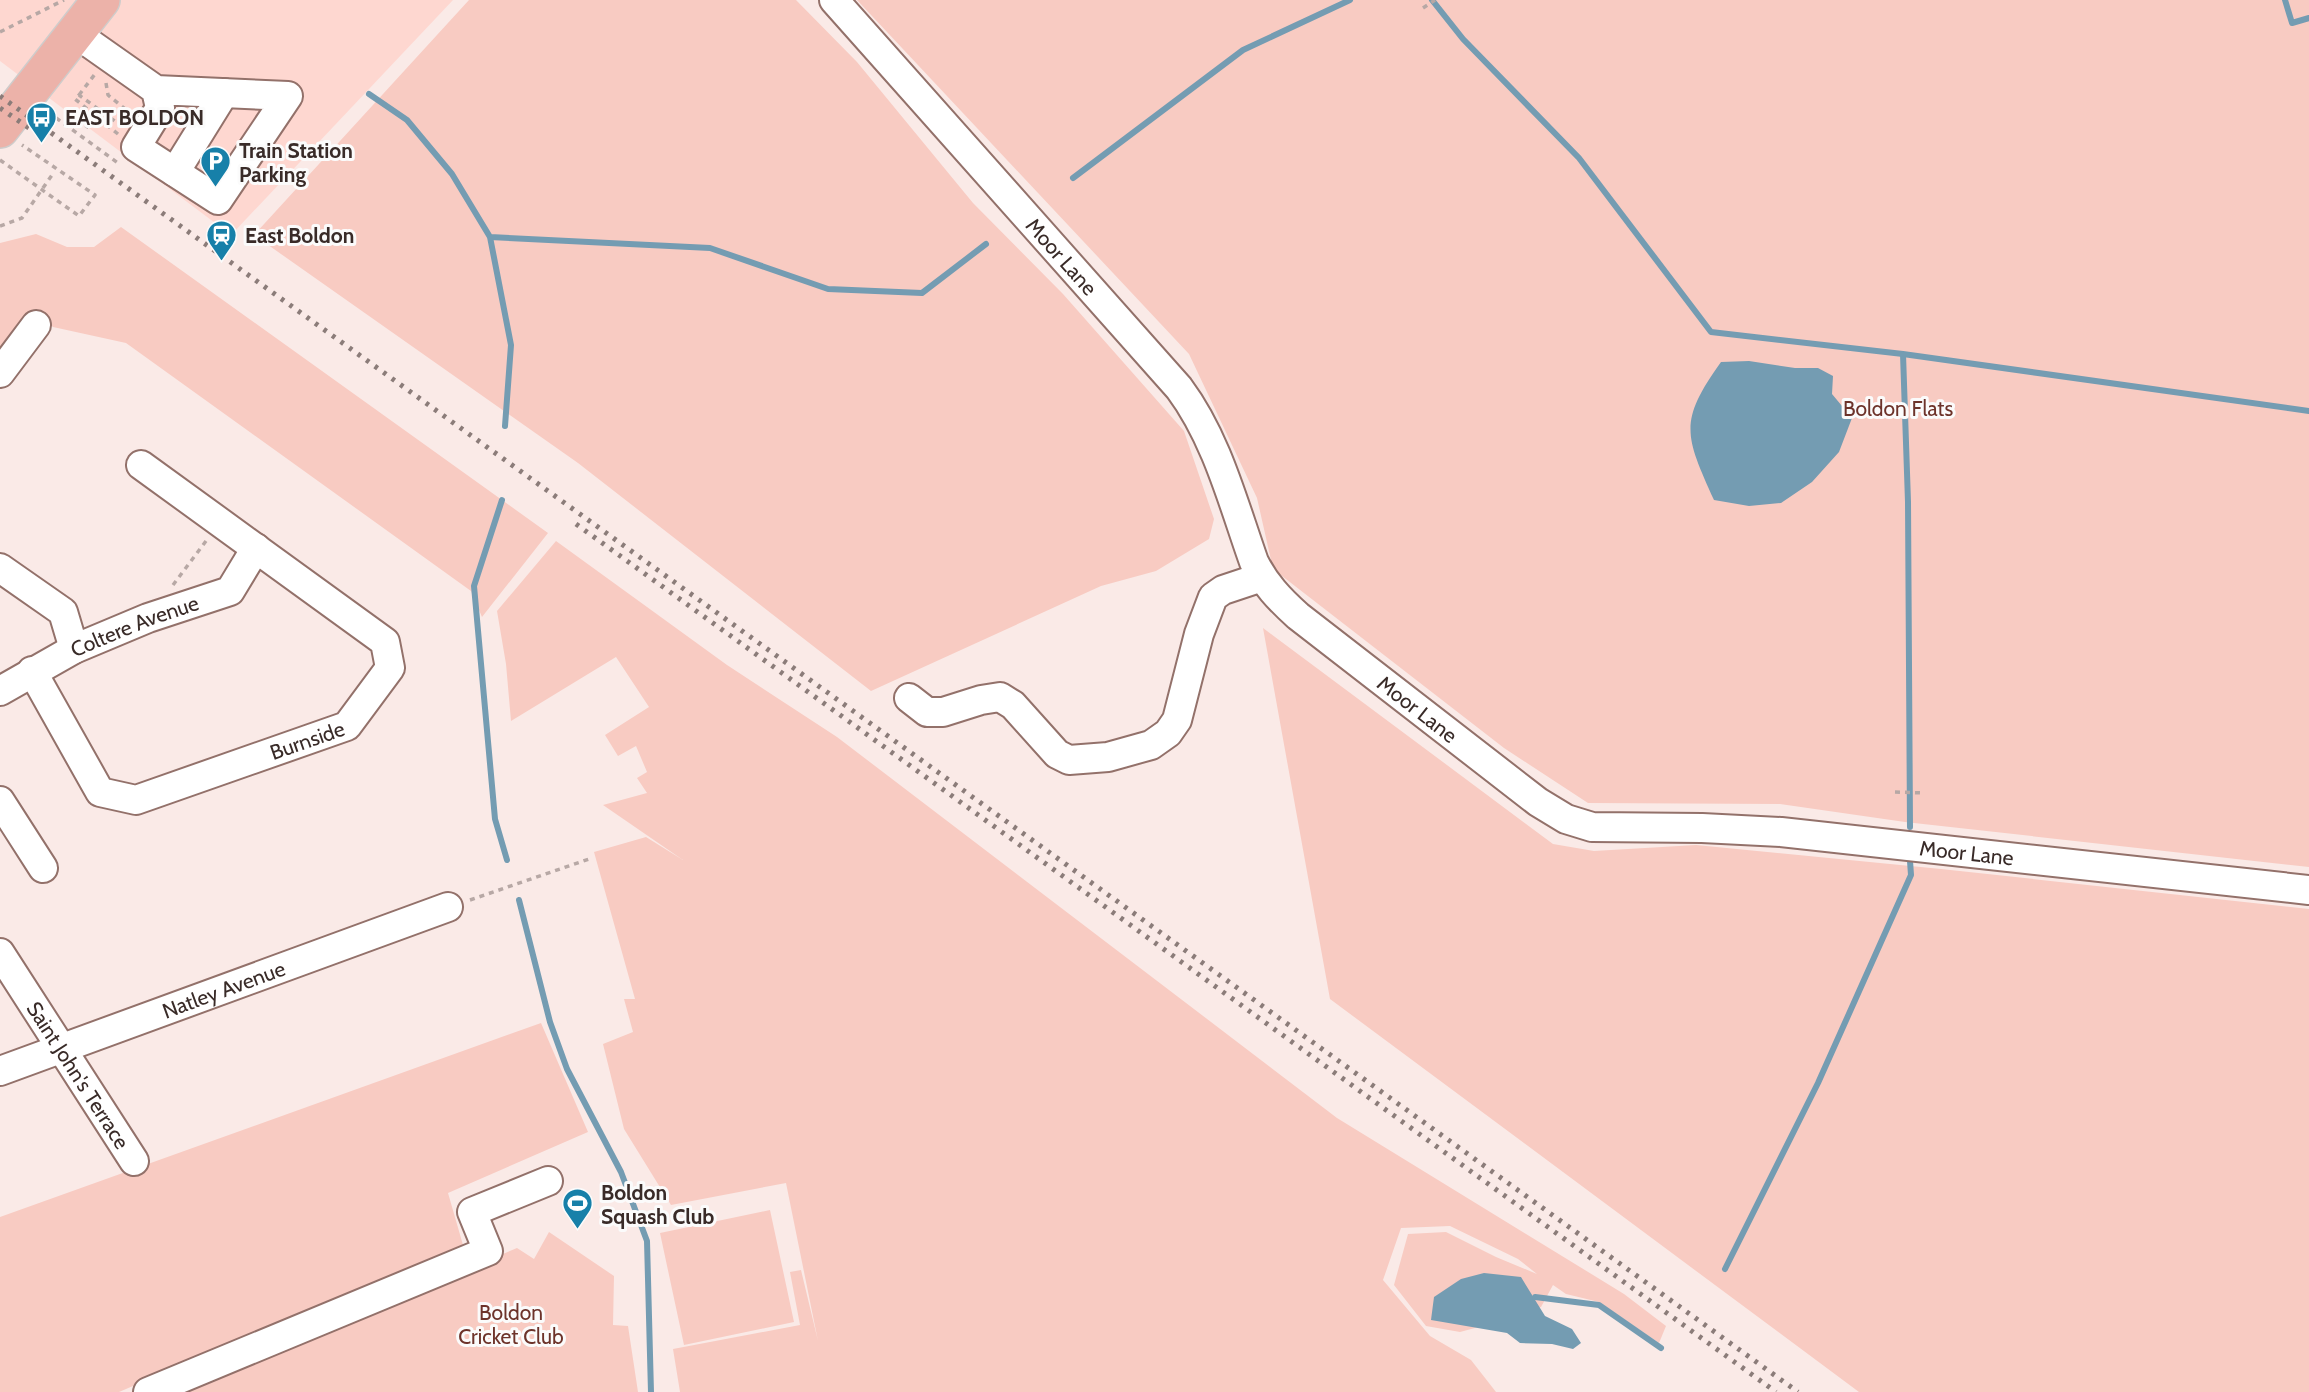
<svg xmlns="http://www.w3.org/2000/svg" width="2309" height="1392" font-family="Cabin,sans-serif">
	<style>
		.built { fill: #fed7d0 }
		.green { fill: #f8cbc2 }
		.water { fill: #749cb2 }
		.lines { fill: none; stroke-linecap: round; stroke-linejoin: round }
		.stream { stroke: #749cb2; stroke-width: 6 }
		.minor-casing { stroke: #93716a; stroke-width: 32 }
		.major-casing { stroke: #cfcccb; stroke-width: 40 }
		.path { stroke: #b7a8a5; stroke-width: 3.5; stroke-dasharray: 5 5; stroke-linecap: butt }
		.minor { stroke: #fff; stroke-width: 28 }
		.major { stroke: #ecb2a9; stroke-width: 37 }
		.rail { stroke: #8b7c79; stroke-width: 5; stroke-dasharray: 3.5 7; stroke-linecap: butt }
		.labels { text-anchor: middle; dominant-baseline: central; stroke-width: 6; stroke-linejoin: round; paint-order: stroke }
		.poi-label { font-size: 21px; font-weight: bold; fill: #392b28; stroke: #fbfbfb; text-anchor: start }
		.street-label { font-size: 21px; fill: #392b28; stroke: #fbfbfb }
		.park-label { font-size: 21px; fill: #6d332a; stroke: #fbfbfb }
	</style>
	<rect width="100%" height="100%" fill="#faeae7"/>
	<!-- built -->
	<path class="built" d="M0 0H453L231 235 0 61Z"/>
	<!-- green -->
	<path class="green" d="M469 0H796L857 62 973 203 1063 294 1184 431 1214 519 1209 539 1156 571 1101 586 871 691 578 463 254 235Z
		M857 0H2309V867L1905 822 1780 804 1588 803 1504 748 1273 569 1257 498 1189 354Z
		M121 227 548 533 482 617 471 591 126 343 53 327 37 314 0 354V243L36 234 67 247H94Z
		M556 541 727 665 837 737 1337 1118 1624 1294 1666 1326 1659 1343 1599 1302 1566 1294 1553 1285 1541 1307 1501 1321 1460 1332 1426 1326 1394 1285 1408 1234 1446 1232 1496 1257 1537 1274 1518 1259 1450 1226 1401 1228 1383 1280 1430 1336 1471 1360 1496 1392H680L673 1349 800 1325 790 1272 801 1270 818 1341 786 1183 671 1205 624 1129 603 1044 633 1032 624 999H635L594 852 646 837 683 860 603 805 647 793 637 778 647 772 636 746 618 756 605 735 649 707 616 657 511 721 506 664 497 611Z
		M1263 628 1553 844 1594 851 1696 845 1941 869 2309 909V1392H1859L1330 999Z
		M541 1023 588 1132 448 1193 463 1245 119 1392H0V1217Z
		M770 1210 794 1322 684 1345 660 1233Z
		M549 1232 614 1276 613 1325 628 1326 638 1392H177L517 1248 534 1259Z"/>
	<!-- water -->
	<path class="water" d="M1749 361 1795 368H1818L1833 376 1832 394 1852 418 1839 452 1812 482 1781 503 1749 506 1714 500C1685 435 1678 422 1721 362Z
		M1484 1273 1521 1277 1545 1316 1572 1329 1581 1343 1573 1349 1552 1344 1520 1343 1507 1333 1431 1320 1434 1297 1461 1279Z"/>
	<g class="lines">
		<!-- stream -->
		<path class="stream" d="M1432 0 1463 39 1579 158 1711 332 1903 354 1908 502 1910 827
			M2285 0 2292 23 2309 18
			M369 94 407 120 452 174 490 237 511 345 505 426
			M1073 178 1243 50 1350 0
			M490 237 710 248 828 289 922 293 986 244
			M1903 354 2309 411
			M502 500 474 586 495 819 507 860
			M519 900 550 1022 567 1069 621 1172 647 1241 651 1392
			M1725 1269 1818 1083 1911 875 1910 861
			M1535 1297 1599 1305 1661 1348"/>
		<defs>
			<g id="minor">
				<path id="s1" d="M834 0 1179 388C1217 439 1233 503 1254 562 1265 584 1279 599 1298 616L1538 802 1566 819 1592 827 1702 828 1781 832 2309 890"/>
				<path d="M75 33 156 90 288 96 218 200 136 147 160 108 156 90"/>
				<path d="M175 172 224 93"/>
				<path d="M0 373 36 325"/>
				<path d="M0 568 63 612 74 649"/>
				<path id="s2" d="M32 671 100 792 136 800 347 726 390 668 385 642 141 465"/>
				<path id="s3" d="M0 691 74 649 148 618 230 591 256 548"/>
				<path d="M909 698 927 712H943L981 700 1000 697 1013 705 1057 754 1069 760 1108 757 1151 745 1168 733 1177 720 1199 634 1213 597 1223 590 1262 577"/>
				<path d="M0 801 43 868"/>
				<path id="s4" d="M0 953 134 1161"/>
				<path id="s5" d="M0 1071 448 907"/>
				<path d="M148 1392 488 1251 472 1212 548 1181"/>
			</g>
			<path id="major" d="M0 129 101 0"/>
		</defs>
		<!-- minor casing -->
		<use href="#minor" class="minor-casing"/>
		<!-- major casing -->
		<use href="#major" class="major-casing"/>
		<!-- path -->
		<path class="path" d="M1423 8 1435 0
			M0 32 64 0
			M106 83 108 95 130 113
			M79 95 95 74
			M48 112 118 163
			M86 128 94 115
			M118 134 75 99 79 95 123 127
			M0 160 79 216 95 195 22 145
			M0 226 22 218 52 175
			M173 585 206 541
			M1895 792 1925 793
			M470 900 589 859"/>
		<!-- minor -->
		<use href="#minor" class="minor"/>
		<!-- major -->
		<use href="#major" class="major"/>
		<!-- rail -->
		<path class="rail" d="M0 96 1798 1392
			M0 108 32 130
			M576 524 1776 1392"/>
	</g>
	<!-- icons -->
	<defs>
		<symbol id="bus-pin" viewBox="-11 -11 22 30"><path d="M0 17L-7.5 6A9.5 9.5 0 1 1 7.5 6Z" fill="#1780a9" stroke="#fbfbfb"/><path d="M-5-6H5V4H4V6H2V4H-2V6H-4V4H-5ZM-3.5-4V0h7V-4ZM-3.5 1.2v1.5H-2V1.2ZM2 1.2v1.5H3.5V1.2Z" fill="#fff"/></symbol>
		<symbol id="parking-pin" viewBox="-11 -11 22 30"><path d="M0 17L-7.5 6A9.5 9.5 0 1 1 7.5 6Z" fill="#1780a9" stroke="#fbfbfb"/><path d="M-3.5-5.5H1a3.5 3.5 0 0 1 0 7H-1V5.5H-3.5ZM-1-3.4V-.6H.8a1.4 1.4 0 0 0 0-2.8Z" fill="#fff"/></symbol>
		<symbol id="station-pin" viewBox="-11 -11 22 30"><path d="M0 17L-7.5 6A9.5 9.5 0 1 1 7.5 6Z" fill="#1780a9" stroke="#fbfbfb"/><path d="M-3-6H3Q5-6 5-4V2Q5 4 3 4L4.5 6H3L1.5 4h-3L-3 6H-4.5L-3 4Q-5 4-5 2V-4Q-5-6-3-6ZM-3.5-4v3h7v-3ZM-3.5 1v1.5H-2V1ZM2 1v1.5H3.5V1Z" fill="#fff"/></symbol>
		<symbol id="stadium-pin" viewBox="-11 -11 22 30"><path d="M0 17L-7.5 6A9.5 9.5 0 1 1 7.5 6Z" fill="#1780a9" stroke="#fbfbfb"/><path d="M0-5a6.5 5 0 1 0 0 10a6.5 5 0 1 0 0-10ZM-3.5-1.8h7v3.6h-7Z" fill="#fff"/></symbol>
	</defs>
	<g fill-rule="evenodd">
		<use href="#bus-pin" x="24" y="100" width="35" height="47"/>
		<use href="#parking-pin" x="198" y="144" width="35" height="47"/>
		<use href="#station-pin" x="204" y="218" width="35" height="47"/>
		<use href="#stadium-pin" x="560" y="1186" width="35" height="47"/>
	</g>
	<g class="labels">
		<!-- poi labels -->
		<g class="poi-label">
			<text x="65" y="117">EAST BOLDON</text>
			<text x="239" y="150">Train Station<tspan x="239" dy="24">Parking</tspan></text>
			<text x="245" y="235">East Boldon</text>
			<text x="601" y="1192">Boldon<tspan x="601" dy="24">Squash Club</tspan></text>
		</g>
		<!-- street labels -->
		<g class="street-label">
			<text stroke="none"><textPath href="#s1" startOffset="343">Moor Lane</textPath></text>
			<text stroke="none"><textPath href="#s3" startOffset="150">Coltere Avenue</textPath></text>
			<text stroke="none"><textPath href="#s1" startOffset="931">Moor Lane</textPath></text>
			<text stroke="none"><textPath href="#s2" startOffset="357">Burnside</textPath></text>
			<text stroke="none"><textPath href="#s1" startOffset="1519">Moor Lane</textPath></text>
			<text stroke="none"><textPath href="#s5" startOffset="238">Natley Avenue</textPath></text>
			<text stroke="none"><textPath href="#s4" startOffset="145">Saint John's Terrace</textPath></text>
		</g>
		<!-- park labels -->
		<g class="park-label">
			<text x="1898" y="408">Boldon Flats</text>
			<text x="511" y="1312">Boldon<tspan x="511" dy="24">Cricket Club</tspan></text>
		</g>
	</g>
</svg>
